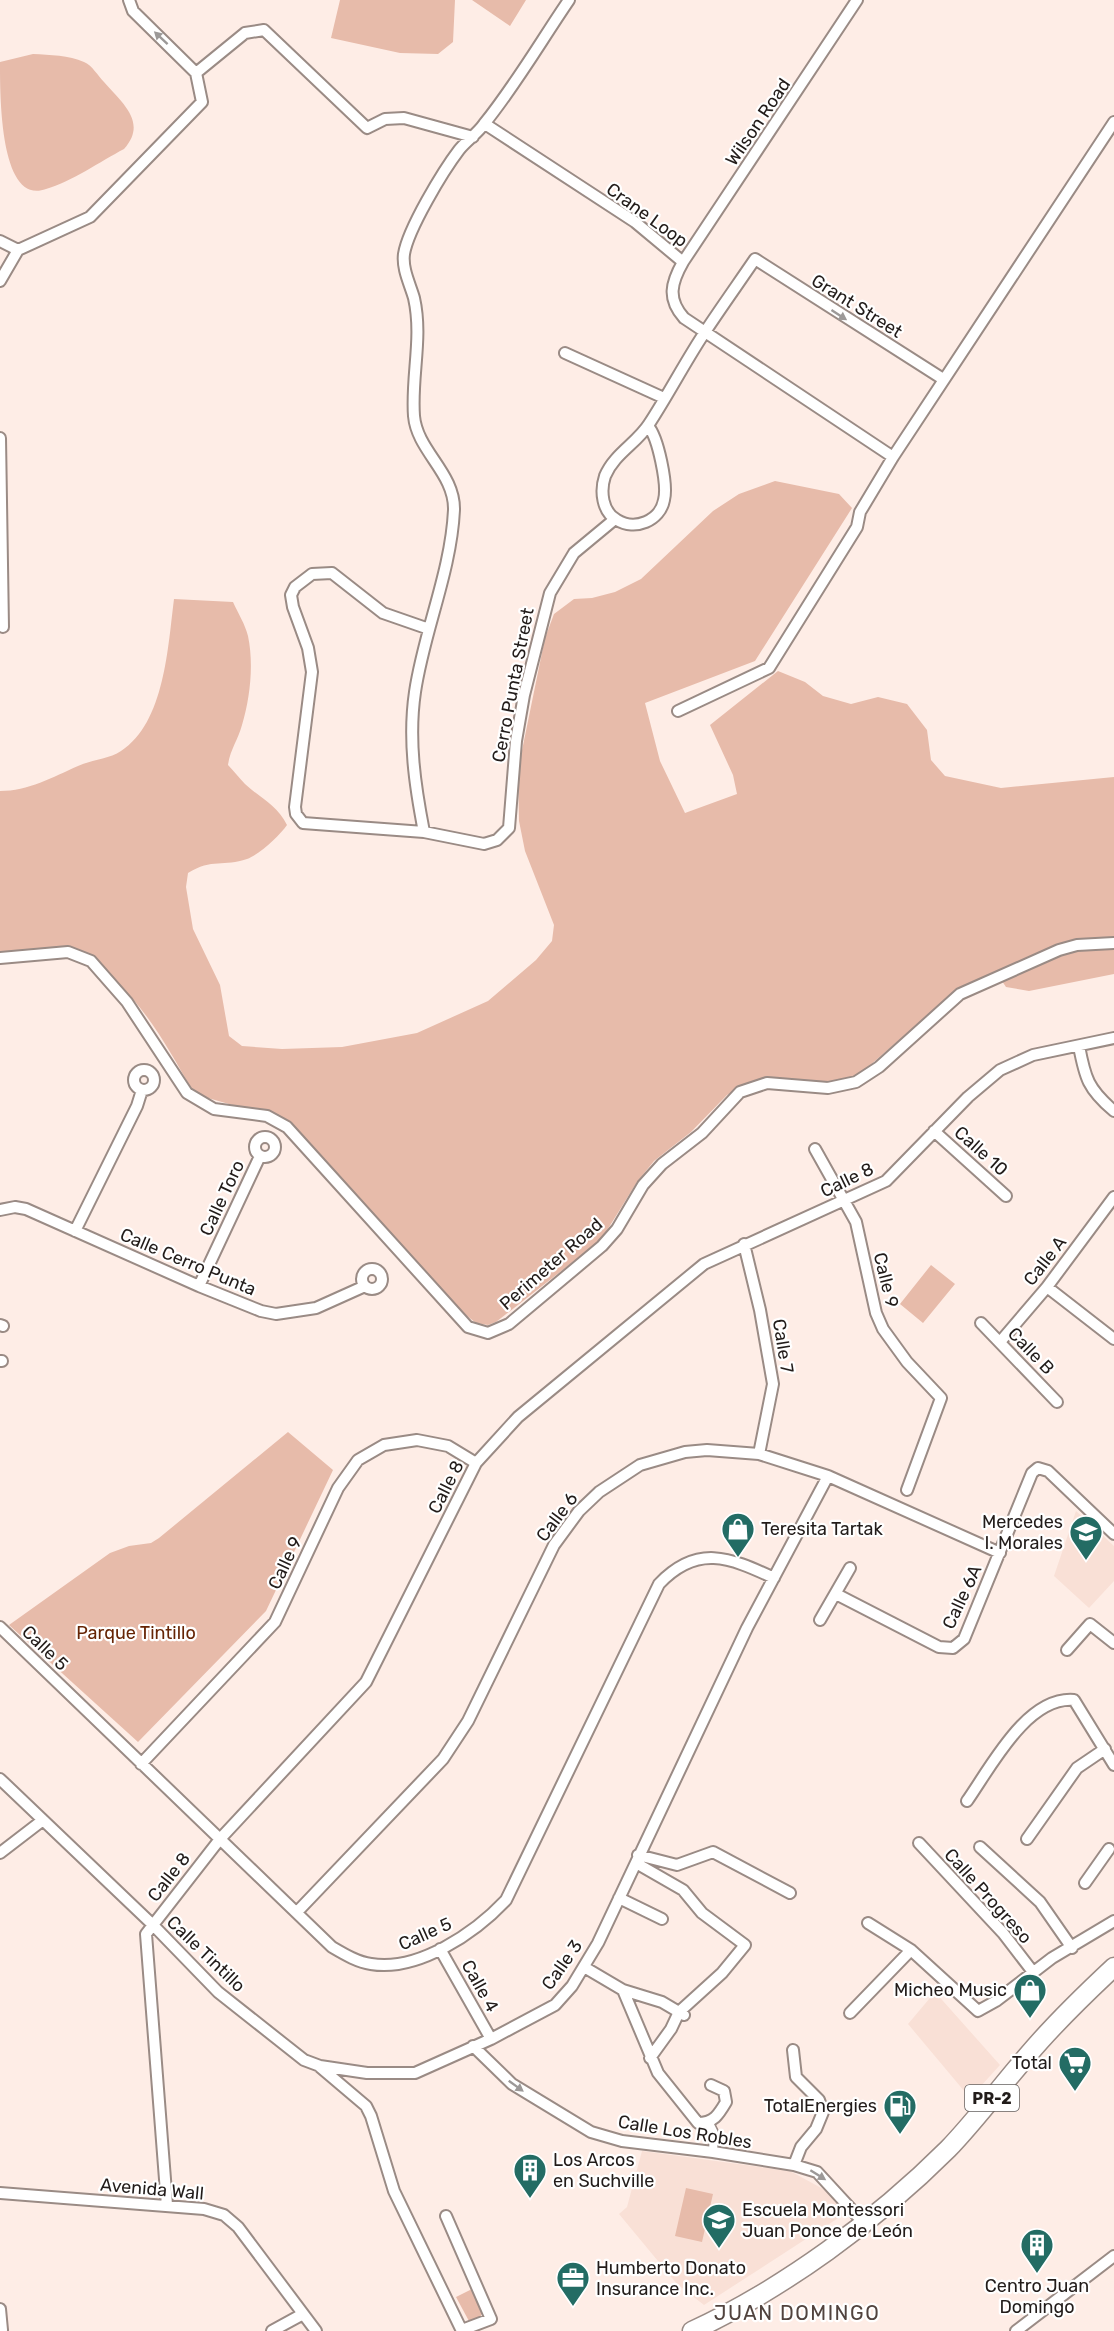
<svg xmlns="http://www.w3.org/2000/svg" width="1114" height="2331" font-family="Rubik,sans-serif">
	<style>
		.built { fill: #f9e0d6 }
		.green { fill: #e7bbaa }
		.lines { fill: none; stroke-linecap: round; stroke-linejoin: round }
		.pedestrian-casing { stroke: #9a8b85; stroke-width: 11 }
		.minor-casing { stroke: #9a8b85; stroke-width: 14 }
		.primary-casing { stroke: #9a8b85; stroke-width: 21 }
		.pedestrian { stroke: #fff; stroke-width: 8 }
		.minor { stroke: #fff; stroke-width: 10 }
		.primary { stroke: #fff; stroke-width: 18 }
		.oneway { fill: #9c9998 }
		.labels { text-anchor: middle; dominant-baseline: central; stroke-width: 4.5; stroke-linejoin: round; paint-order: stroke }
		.shield { fill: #fff; stroke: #64605f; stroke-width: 1.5 }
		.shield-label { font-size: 16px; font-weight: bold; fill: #221c1a }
		.street-label { font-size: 18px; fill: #221c1a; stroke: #fff }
		.poi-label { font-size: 18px; fill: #221c1a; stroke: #fff; text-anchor: end }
		.park-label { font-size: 18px; fill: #662505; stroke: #fff }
		.neighbourhood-label { font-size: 20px; letter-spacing: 1.5px; fill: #51433e; stroke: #fff }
	</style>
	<rect width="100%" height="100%" fill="#feede6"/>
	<!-- built -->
	<path class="built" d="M1076 1511 1114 1546V1581L1089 1608 1054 1576Z
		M935 1992 1000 2065 970 2098 908 2024Z
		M642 2151 790 2171 825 2190 846 2213 704 2305 677 2284 619 2214 627 2207Z"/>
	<!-- green -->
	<path class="green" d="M340 0H455L453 42 438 54 400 53 331 38Z
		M472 0H526L510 26Z
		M33 54C50 55 69 55 84 62 92 65 98 76 104 82 122 103 148 122 124 149 101 161 71 182 46 189 0 206 0 98 0 62Z
		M775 481 839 494 852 508 755 661 645 703 660 761 685 813 737 794 733 775 710 725 778 671 805 682 823 696 851 704 878 697 907 704 927 730 931 760 945 776 1001 788 1114 777V974L1029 991 1006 987 996 972 959 988 853 1080 817 1082 765 1080 750 1082 727 1095 691 1132 654 1161 637 1182 601 1240 496 1322 488 1325 476 1323 451 1303 289 1121 201 1096 191 1088C162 1038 126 968 65 955 46 951 20 956 0 957V791C28 791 53 777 78 766 91 760 109 759 121 751 165 723 168 645 174 599L233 602C238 613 245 624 248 636 254 664 250 699 242 725 238 740 230 750 228 765 234 771 239 778 245 784 260 798 277 805 287 825 280 835 259 855 247 859 224 867 212 858 188 873L186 887 193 929 220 985 229 1036 242 1046 282 1049 342 1047 417 1033 488 1001 536 960 552 941 554 925 525 851 519 821 518 770 545 638 554 614 574 599 592 598 615 592 641 579 713 511 739 494Z
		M931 1265 955 1284 923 1323 900 1304Z
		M288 1432 333 1470 266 1611 138 1742 9 1625 110 1553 129 1546 151 1543 159 1538Z
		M686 2188 713 2194 702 2242 675 2236Z
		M474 2288 484 2306 480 2319 470 2323 456 2297Z"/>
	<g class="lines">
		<defs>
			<path id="pedestrian" d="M709 2123 714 2133 713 2152"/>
			<path id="minor" d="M196 73 245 33 264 30 367 128 385 119 404 118 473 137
				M485 124 635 222 683 262C671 283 667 299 684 318L893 457
				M0 241 18 250
				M683 262 857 0
				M0 281 18 250 90 217 202 102 196 73 133 11 129 0
				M565 353 664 398
				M648 426C658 437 668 485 664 500 660 521 635 531 617 520 602 512 600 491 605 476 614 454 637 443 649 424 668 395 684 364 703 335 720 309 738 284 755 259L943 379
				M0 438 3 627
				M429 629 383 613 332 573 312 574 295 587 291 595 293 607 308 648 312 672 295 807 296 814 303 823 424 832 484 844 497 840 509 828 516 741 524 695 550 593 574 553 615 519
				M678 711 769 668 857 527 860 512 893 457 1114 122
				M424 832C415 786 408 739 415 692 424 631 451 572 454 510 455 473 417 451 414 416 411 376 423 338 414 298 410 284 402 269 404 254 408 229 443 171 459 150 466 141 477 134 484 124 515 86 541 41 569 0
				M0 958 68 952 91 961 127 1002 187 1093 214 1109 267 1116 287 1127 468 1327 488 1333 509 1324 602 1246 617 1229 643 1185 662 1164 702 1133 740 1092 767 1083 828 1088 856 1082 879 1067 960 994 1059 950 1077 945 1114 943
				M1079 1046C1085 1078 1088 1089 1114 1111
				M134 1080a10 10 0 1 1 20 0a10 10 0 1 1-20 0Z
				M934 1131 1006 1196
				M255 1147a10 10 0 1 1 20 0a10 10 0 1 1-20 0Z
				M815 1149 856 1222 876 1313 883 1329 907 1362 941 1398 907 1490
				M0 1210 15 1207 26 1209 199 1286 261 1311 276 1314 316 1308 365 1286
				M75 1231 137 1106 142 1090
				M744 1244 760 1310 773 1384 759 1454
				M362 1279a10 10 0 1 1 20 0a10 10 0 1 1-20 0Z
				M199 1286 260 1156
				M1047 1287 1114 1339
				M981 1323 1057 1402
				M0 1325 3 1326
				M1000 1342 1047 1287 1114 1197
				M0 1361H2
				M836 1594 939 1647 953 1648 964 1639 1032 1473 1038 1468 1048 1471 1114 1534
				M820 1620 850 1568
				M0 1627 332 1947C344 1954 357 1962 371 1964 418 1972 475 1933 506 1900L659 1584C697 1544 729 1557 774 1578
				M1067 1650 1090 1624 1114 1643
				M141 1764 275 1622 338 1488 358 1460 384 1445 417 1440 448 1446 476 1463
				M0 1779 153 1925 218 1992 304 2060 320 2066 367 2073H415L491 2039 555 2005 572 1986 598 1943 747 1628 828 1476
				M967 1801C991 1767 1027 1696 1074 1700L1114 1765
				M1027 1839 1077 1768 1105 1749
				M919 1843 1003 1933 1033 1972
				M980 1847 1040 1902 1072 1948
				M0 1853 43 1820
				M638 1855 677 1865 713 1852 790 1893
				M636 1863 683 1890 702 1913 745 1945 722 1973 679 2012 671 2029 650 2058
				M1085 1883 1109 1849
				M619 1898 662 1919
				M297 1912 443 1759 468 1721 554 1545 579 1511 599 1492 640 1465 685 1452 707 1450 759 1454 828 1476 1000 1553
				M868 1923 911 1950 978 2011 996 2001 1052 1958 1114 1921
				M440 1949 491 2039
				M584 1967 623 1990 658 2073 698 2123C714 2123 719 2114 726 2102L724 2091 711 2085
				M623 1990 662 2002 684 2015
				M850 2013 911 1950
				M473 2046 512 2084 591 2132 622 2141 713 2152 794 2165 817 2172 863 2222
				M793 2050 796 2077 819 2100 823 2112 816 2129 801 2147 794 2165
				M320 2067 366 2106 371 2116 394 2191 462 2331
				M0 2193 204 2209 224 2215 238 2227 316 2331
				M167 2205 146 1934 220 1839 366 1682 476 1463 518 1417 704 1264 886 1181 968 1097 1000 1070 1033 1055 1114 1038
				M446 2216 491 2319 462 2330
				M0 2309 2 2330
				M272 2331 303 2314
				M1016 2331 1114 2256"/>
			<path id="primary" d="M692 2331C783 2289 877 2220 948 2149 976 2120 1001 2086 1028 2055 1054 2024 1084 1995 1114 1967"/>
		</defs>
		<!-- pedestrian casing -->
		<use href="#pedestrian" class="pedestrian-casing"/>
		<!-- minor casing -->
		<use href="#minor" class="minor-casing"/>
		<!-- primary casing -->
		<use href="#primary" class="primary-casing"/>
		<!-- pedestrian -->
		<use href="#pedestrian" class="pedestrian"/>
		<!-- minor -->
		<use href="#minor" class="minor"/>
		<!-- primary -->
		<use href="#primary" class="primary"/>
	</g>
	<!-- one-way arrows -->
	<defs><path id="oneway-solid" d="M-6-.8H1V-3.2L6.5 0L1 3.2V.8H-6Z" transform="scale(1.5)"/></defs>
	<g class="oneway">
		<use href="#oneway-solid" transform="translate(161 38) rotate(-137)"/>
		<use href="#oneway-solid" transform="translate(839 315) rotate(33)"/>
		<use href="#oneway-solid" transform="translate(516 2086) rotate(36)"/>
		<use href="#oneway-solid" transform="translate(818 2175) rotate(32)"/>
	</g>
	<!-- icons -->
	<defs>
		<symbol id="shop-pin" viewBox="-11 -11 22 30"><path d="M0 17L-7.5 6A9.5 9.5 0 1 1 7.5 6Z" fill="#236c64" stroke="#fff"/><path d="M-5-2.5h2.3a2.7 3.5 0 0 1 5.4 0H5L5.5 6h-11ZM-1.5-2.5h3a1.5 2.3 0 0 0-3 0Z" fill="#fff"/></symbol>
		<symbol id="school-pin" viewBox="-11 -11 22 30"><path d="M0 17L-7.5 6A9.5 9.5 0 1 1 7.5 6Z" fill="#236c64" stroke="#fff"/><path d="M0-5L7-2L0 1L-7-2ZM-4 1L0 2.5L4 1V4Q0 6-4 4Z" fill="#fff"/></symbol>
		<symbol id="supermarket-pin" viewBox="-11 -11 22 30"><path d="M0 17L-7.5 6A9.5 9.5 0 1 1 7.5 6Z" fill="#236c64" stroke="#fff"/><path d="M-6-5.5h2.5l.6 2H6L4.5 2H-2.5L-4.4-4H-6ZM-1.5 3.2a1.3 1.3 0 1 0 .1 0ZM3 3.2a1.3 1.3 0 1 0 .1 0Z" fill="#fff"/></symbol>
		<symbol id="fuel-pin" viewBox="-11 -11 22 30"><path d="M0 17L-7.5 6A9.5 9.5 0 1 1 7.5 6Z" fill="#236c64" stroke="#fff"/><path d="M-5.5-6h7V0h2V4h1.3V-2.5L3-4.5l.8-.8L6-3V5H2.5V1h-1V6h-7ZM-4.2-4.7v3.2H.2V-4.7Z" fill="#fff"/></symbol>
		<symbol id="building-pin" viewBox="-11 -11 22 30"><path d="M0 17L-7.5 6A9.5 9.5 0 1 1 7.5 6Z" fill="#236c64" stroke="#fff"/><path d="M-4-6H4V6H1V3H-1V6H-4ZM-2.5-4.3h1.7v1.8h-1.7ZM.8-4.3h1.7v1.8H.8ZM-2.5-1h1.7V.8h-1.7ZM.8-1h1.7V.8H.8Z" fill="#fff"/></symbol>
		<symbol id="office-pin" viewBox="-11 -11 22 30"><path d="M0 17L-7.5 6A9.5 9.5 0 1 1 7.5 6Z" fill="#236c64" stroke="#fff"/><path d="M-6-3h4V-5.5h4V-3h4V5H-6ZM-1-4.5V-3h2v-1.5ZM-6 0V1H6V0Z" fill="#fff"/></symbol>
	</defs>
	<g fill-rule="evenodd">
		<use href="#shop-pin" x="719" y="1510" width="38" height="52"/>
		<use href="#school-pin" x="1067" y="1513" width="38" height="52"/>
		<use href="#shop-pin" x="1011" y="1971" width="38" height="52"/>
		<use href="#supermarket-pin" x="1056" y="2044" width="38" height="52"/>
		<use href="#fuel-pin" x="881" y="2087" width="38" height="52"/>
		<use href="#building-pin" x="511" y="2151" width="38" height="52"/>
		<use href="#school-pin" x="700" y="2201" width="38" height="52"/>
		<use href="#building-pin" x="1018" y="2226" width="38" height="52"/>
		<use href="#office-pin" x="554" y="2259" width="38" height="52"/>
	</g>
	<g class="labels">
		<!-- shield labels -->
		<rect class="shield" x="965" y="2085" width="54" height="26" rx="4.5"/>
		<g class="shield-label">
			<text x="992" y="2098">PR-2</text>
		</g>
		<!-- street labels -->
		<g class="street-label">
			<text transform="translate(758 122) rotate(-56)">Wilson Road</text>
			<text transform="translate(647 215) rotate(36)">Crane Loop</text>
			<text transform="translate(857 306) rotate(32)">Grant Street</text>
			<text transform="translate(513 685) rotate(-79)">Cerro Punta Street</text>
			<text transform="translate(981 1151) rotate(42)">Calle 10</text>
			<text transform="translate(847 1180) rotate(-26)">Calle 8</text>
			<text transform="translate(222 1198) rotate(-65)">Calle Toro</text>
			<text transform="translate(1045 1261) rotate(-52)">Calle A</text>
			<text transform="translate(188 1262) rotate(23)">Calle Cerro Punta</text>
			<text transform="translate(551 1264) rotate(-41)">Perimeter Road</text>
			<text transform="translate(886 1280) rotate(76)">Calle 9</text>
			<text transform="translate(783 1346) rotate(81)">Calle 7</text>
			<text transform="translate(1031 1351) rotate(46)">Calle B</text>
			<text transform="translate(446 1487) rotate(-63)">Calle 8</text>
			<text transform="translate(557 1517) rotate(-53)">Calle 6</text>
			<text transform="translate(285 1563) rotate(-65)">Calle 9</text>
			<text transform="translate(962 1597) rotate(-65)">Calle 6A</text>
			<text transform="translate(45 1648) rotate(44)">Calle 5</text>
			<text transform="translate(169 1877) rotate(-52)">Calle 8</text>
			<text transform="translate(988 1896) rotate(48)">Calle Progreso</text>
			<text transform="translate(425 1934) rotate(-24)">Calle 5</text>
			<text transform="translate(206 1954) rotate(44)">Calle Tintillo</text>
			<text transform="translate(562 1965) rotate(-55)">Calle 3</text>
			<text transform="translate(480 1986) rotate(61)">Calle 4</text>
			<text transform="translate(685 2132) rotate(9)">Calle Los Robles</text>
			<text transform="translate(152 2189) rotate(5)">Avenida Wall</text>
		</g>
		<!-- poi labels -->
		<g class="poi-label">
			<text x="1063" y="1522">Mercedes<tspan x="1063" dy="21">I. Morales</tspan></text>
			<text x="761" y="1529" text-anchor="start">Teresita Tartak</text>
			<text x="1007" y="1990">Micheo Music</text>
			<text x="1052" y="2063">Total</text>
			<text x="877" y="2106">TotalEnergies</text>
			<text x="553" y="2160" text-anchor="start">Los Arcos<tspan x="553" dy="21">en Suchville</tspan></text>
			<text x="742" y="2210" text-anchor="start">Escuela Montessori<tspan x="742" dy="21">Juan Ponce de León</tspan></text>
			<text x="596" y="2268" text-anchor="start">Humberto Donato<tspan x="596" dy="21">Insurance Inc.</tspan></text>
			<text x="1037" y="2286" text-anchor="middle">Centro Juan<tspan x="1037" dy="21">Domingo</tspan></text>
		</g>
		<!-- park labels -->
		<g class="park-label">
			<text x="136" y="1633">Parque Tintillo</text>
		</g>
		<!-- neighbourhood labels -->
		<g class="neighbourhood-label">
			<text x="797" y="2313">JUAN DOMINGO</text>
		</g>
	</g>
</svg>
